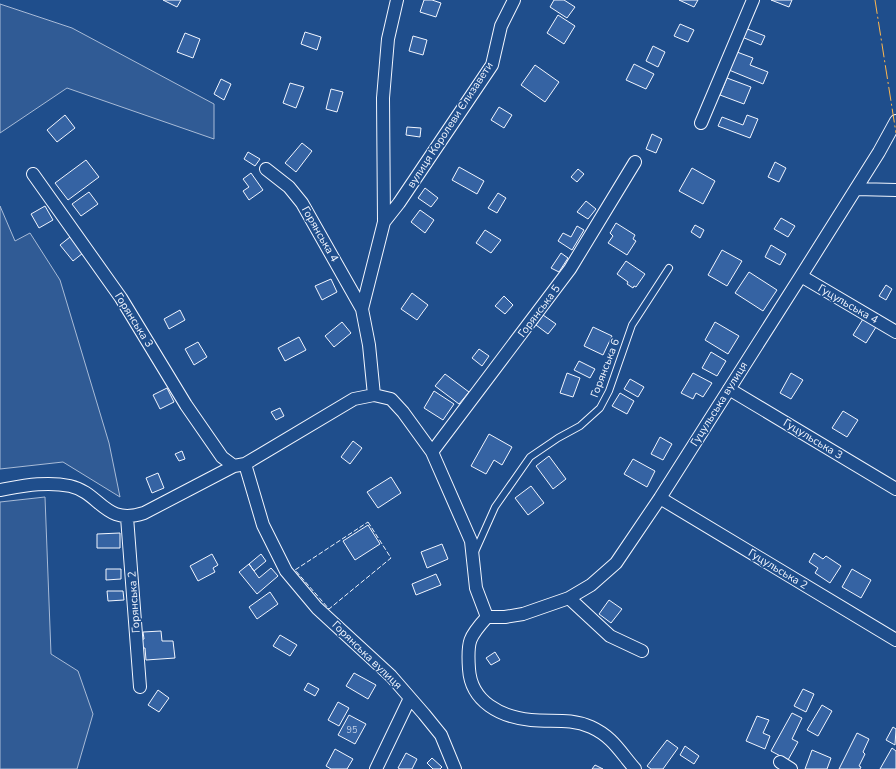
<svg xmlns="http://www.w3.org/2000/svg" width="896" height="769" font-family="'Nunito Sans',sans-serif">
	<style>
		.green { fill: #305b95; stroke: #a8bbd7 }
		.building { fill: #3563a3; stroke: #f2f6ff }
		.lines { fill: none; stroke-linecap: round; stroke-linejoin: round }
		.service-casing { stroke: #f2f6ff; stroke-width: 8 }
		.minor-casing { stroke: #f2f6ff; stroke-width: 14 }
		.service { stroke: #1f4e8c; stroke-width: 6 }
		.minor { stroke: #1f4e8c; stroke-width: 12 }
		.fence { stroke: #f2f6ff; stroke-width: 1; stroke-dasharray: 5 2; stroke-linecap: butt }
		.power { stroke: #ffb74d; stroke-width: 1; stroke-dasharray: 14 3 2 3; stroke-linecap: butt }
		.labels { text-anchor: middle; dominant-baseline: central; stroke-width: 3; stroke-linejoin: round; paint-order: stroke }
		.number-label { font-size: 9px; fill: #c3d1e8 }
		.street-label { font-size: 11px; fill: #f2f6ff; stroke: #1f4e8c }
	</style>
	<rect width="100%" height="100%" fill="#1f4e8c"/>
	<!-- green -->
	<path class="green" d="M0 4 72 28 214 104V139L67 88 0 133Z
		M0 206 15 241 30 233 60 280 109 443 120 497 63 462 0 469Z
		M45 497 51 654 78 671 93 714 77 769H0V502Z"/>
	<!-- building -->
	<path class="building" d="M163 0H181L177 7Z
		M424 0H432L441 3 436 17 420 12Z
		M554 0H564L575 7 567 18 550 7Z
		M679 0H698L694 7Z
		M771 0H792L789 7Z
		M558 15 575 26 564 44 547 33Z
		M680 24 694 30 688 42 674 36Z
		M745 28 765 36 761 45 742 37Z
		M305 32 321 37 317 50 301 44Z
		M185 33 200 39 193 58 177 52Z
		M413 36 427 40 423 55 409 51Z
		M653 46 665 52 658 67 646 61Z
		M737 52 753 58 750 65 768 72 763 84 729 70Z
		M634 64 654 74 646 89 626 80Z
		M535 65 559 82 545 102 521 85Z
		M727 78 751 87 744 104 720 95Z
		M221 79 231 84 224 100 214 94Z
		M290 83 304 87 296 108 283 103Z
		M331 89 343 92 337 112 326 109Z
		M499 107 512 115 504 128 491 120Z
		M65 115 75 128 57 142 47 130Z
		M747 115 758 119 750 138 718 126 722 117 743 125Z
		M407 127 421 128 420 137 406 135Z
		M652 134 662 139 656 153 646 149Z
		M302 143 312 151 296 172 285 163Z
		M248 152 260 159 255 166 244 159Z
		M86 160 99 177 68 200 55 183Z
		M775 162 786 168 779 182 768 177Z
		M459 167 484 181 477 194 452 180Z
		M692 168 715 181 703 204 679 191Z
		M578 169 584 174 577 182 571 177Z
		M251 173 263 190 249 200 243 191 249 187 243 179Z
		M425 188 438 198 431 207 418 198Z
		M89 192 98 204 81 216 72 204Z
		M498 193 506 198 497 213 488 208Z
		M586 201 596 209 588 219 577 212Z
		M45 206 53 220 39 228 31 214Z
		M420 210 434 220 425 233 411 222Z
		M781 218 795 226 788 237 774 229Z
		M616 223 635 235 633 239 636 241 627 255 608 243 613 236 610 233Z
		M695 225 704 230 700 238 691 232Z
		M577 226 584 230 572 250 558 241 563 233 571 237Z
		M485 230 501 240 491 253 476 243Z
		M70 237 83 253 73 261 60 245Z
		M771 245 786 254 780 265 765 257Z
		M722 250 742 261 727 286 708 275Z
		M561 253 568 258 559 272 551 268Z
		M626 261 645 274 636 287 634 286 633 288 627 284 628 282 617 274Z
		M749 272 777 290 763 311 735 293Z
		M331 279 337 292 322 300 315 286Z
		M886 285 892 289 886 300 879 296Z
		M412 293 428 305 417 320 401 309Z
		M504 296 513 305 505 314 495 306Z
		M180 310 185 320 169 329 164 319Z
		M543 315 556 324 548 334 536 325Z
		M863 319 876 327 866 343 853 335Z
		M342 322 351 333 334 347 325 336Z
		M715 322 739 336 728 354 705 340Z
		M593 327 612 336 603 355 584 346Z
		M299 337 306 350 285 361 278 348Z
		M198 342 207 357 194 365 185 349Z
		M479 349 489 356 482 366 472 358Z
		M711 352 726 361 717 376 702 368Z
		M579 361 595 369 590 378 574 370Z
		M567 373 580 378 573 397 560 393Z
		M693 373 712 383 703 397 696 393 693 399 681 393Z
		M791 373 803 380 791 399 780 393Z
		M445 374 469 392 459 404 435 386Z
		M630 379 644 387 638 397 624 389Z
		M167 388 174 402 160 409 153 395Z
		M434 391 454 404 443 420 424 408Z
		M620 393 634 401 627 414 612 406Z
		M280 408 284 416 276 420 271 412Z
		M843 411 858 420 847 437 832 428Z
		M489 434 512 447 502 465 494 460 486 474 471 466Z
		M660 437 672 444 663 460 651 454Z
		M353 441 362 448 350 464 341 457Z
		M182 451 185 459 179 461 175 454Z
		M549 456 566 479 553 489 536 466Z
		M633 459 655 471 647 487 624 474Z
		M158 473 164 488 152 493 146 478Z
		M391 477 401 493 378 508 367 492Z
		M531 486 544 503 528 515 515 498Z
		M368 525 380 544 355 560 343 541Z
		M120 533V548H97V534Z
		M442 544 448 559 427 568 421 552Z
		M814 553 823 559 826 556 841 566 830 583 815 573 818 568 809 562Z
		M212 554 218 565 213 568 215 572 198 581 190 566Z
		M261 554 266 561 254 571 249 564Z
		M249 564 259 578 271 568 278 576 257 594 239 572Z
		M106 569H121V579L106 580Z
		M852 569 871 580 861 598 842 587Z
		M436 574 441 585 416 595 412 584Z
		M107 591H123L124 600 108 601Z
		M270 592 278 604 257 619 249 607Z
		M609 600 622 609 611 623 599 614Z
		M161 631 162 641H173L175 658 146 660 145 648H142L141 640 144 639 143 632Z
		M280 635 297 645 290 656 273 646Z
		M495 652 500 660 491 665 486 658Z
		M354 673 376 685 368 699 346 686Z
		M308 683 319 689 315 696 304 690Z
		M803 689 814 694 806 712 794 706Z
		M158 690 169 698 159 712 148 705Z
		M338 702 349 708 339 726 328 720Z
		M822 705 832 711 818 736 807 730Z
		M792 713 802 718 792 739 798 742 788 760 771 751Z
		M349 715 366 724 355 744 338 735Z
		M757 716 769 720 763 733 770 736 765 749 746 741Z
		M893 727 896 729 895 745 886 740Z
		M857 733 869 739 863 752 865 754 859 766 861 767 860 769H839Z
		M667 740 678 748 663 769H651L647 766Z
		M685 746 699 756 694 764 680 755Z
		M892 748 896 751V769H880Z
		M335 749 353 759 347 769H331L326 766Z
		M812 750 831 758 827 769H805Z
		M406 753 417 759 412 769H400L398 768Z
		M432 758 442 767 440 769H433L427 763Z
		M595 765 603 769H592Z"/>
	<g class="lines">
		<defs>
			<path id="service" d="M474 554 495 507 530 457 558 438 580 426 600 408 609 391 632 325 669 268"/>
			<path id="minor" d="M701 123 753 0
				M266 169 289 187 302 203 362 309
				M33 174 121 298 186 405 222 457 234 466
				M856 189 896 190
				M384 222 399 203 492 65 501 26 514 0
				M801 276 896 332
				M729 389 896 489
				M374 395 369 345 362 309 384 222 383 98 388 39 397 0
				M432 452 570 269 635 162
				M245 464 354 399 374 395 391 399 403 412 432 452 471 541 476 588 487 617C469 637 467 641 469 669 471 702 501 717 531 720 553 722 570 718 591 727 613 737 620 752 635 769
				M0 490C23 486 46 481 70 486 101 493 104 526 144 513L234 466 245 464 263 525 286 571 317 608 391 676 424 714 441 735 455 769
				M660 498 896 640
				M127 517 140 687
				M569 598 610 636 642 651
				M487 617H505L523 614 569 598 591 585 616 563 660 498 801 276 879 152 896 121
				M780 762 791 769
				M376 769 410 698"/>
		</defs>
		<!-- service casing -->
		<use href="#service" class="service-casing"/>
		<!-- minor casing -->
		<use href="#minor" class="minor-casing"/>
		<!-- service -->
		<use href="#service" class="service"/>
		<!-- minor -->
		<use href="#minor" class="minor"/>
		<!-- fence -->
		<path class="fence" d="M368 522 391 558 329 609 295 570Z"/>
		<!-- power -->
		<path class="power" d="M875 0 896 133"/>
	</g>
	<g class="labels">
		<!-- number labels -->
		<g class="number-label">
			<text x="352" y="730">95</text>
		</g>
		<!-- street labels -->
		<g class="street-label">
			<text transform="translate(450 125) rotate(-57)">вулиця Королеви Єлизавети</text>
			<text transform="translate(320 234) rotate(60)">Горянська 4</text>
			<text transform="translate(848 304) rotate(30)">Гуцульська 4</text>
			<text transform="translate(539 311) rotate(-53)">Горянська 5</text>
			<text transform="translate(134 320) rotate(58)">Горянська 3</text>
			<text transform="translate(605 368) rotate(-69)">Горянська 6</text>
			<text transform="translate(719 404) rotate(-58)">Гуцульська вулиця</text>
			<text transform="translate(813 439) rotate(31)">Гуцульська 3</text>
			<text transform="translate(778 569) rotate(31)">Гуцульська 2</text>
			<text transform="translate(134 602) rotate(-94)">Горянська 2</text>
			<text transform="translate(367 655) rotate(44)">Горянська вулиця</text>
		</g>
	</g>
</svg>
